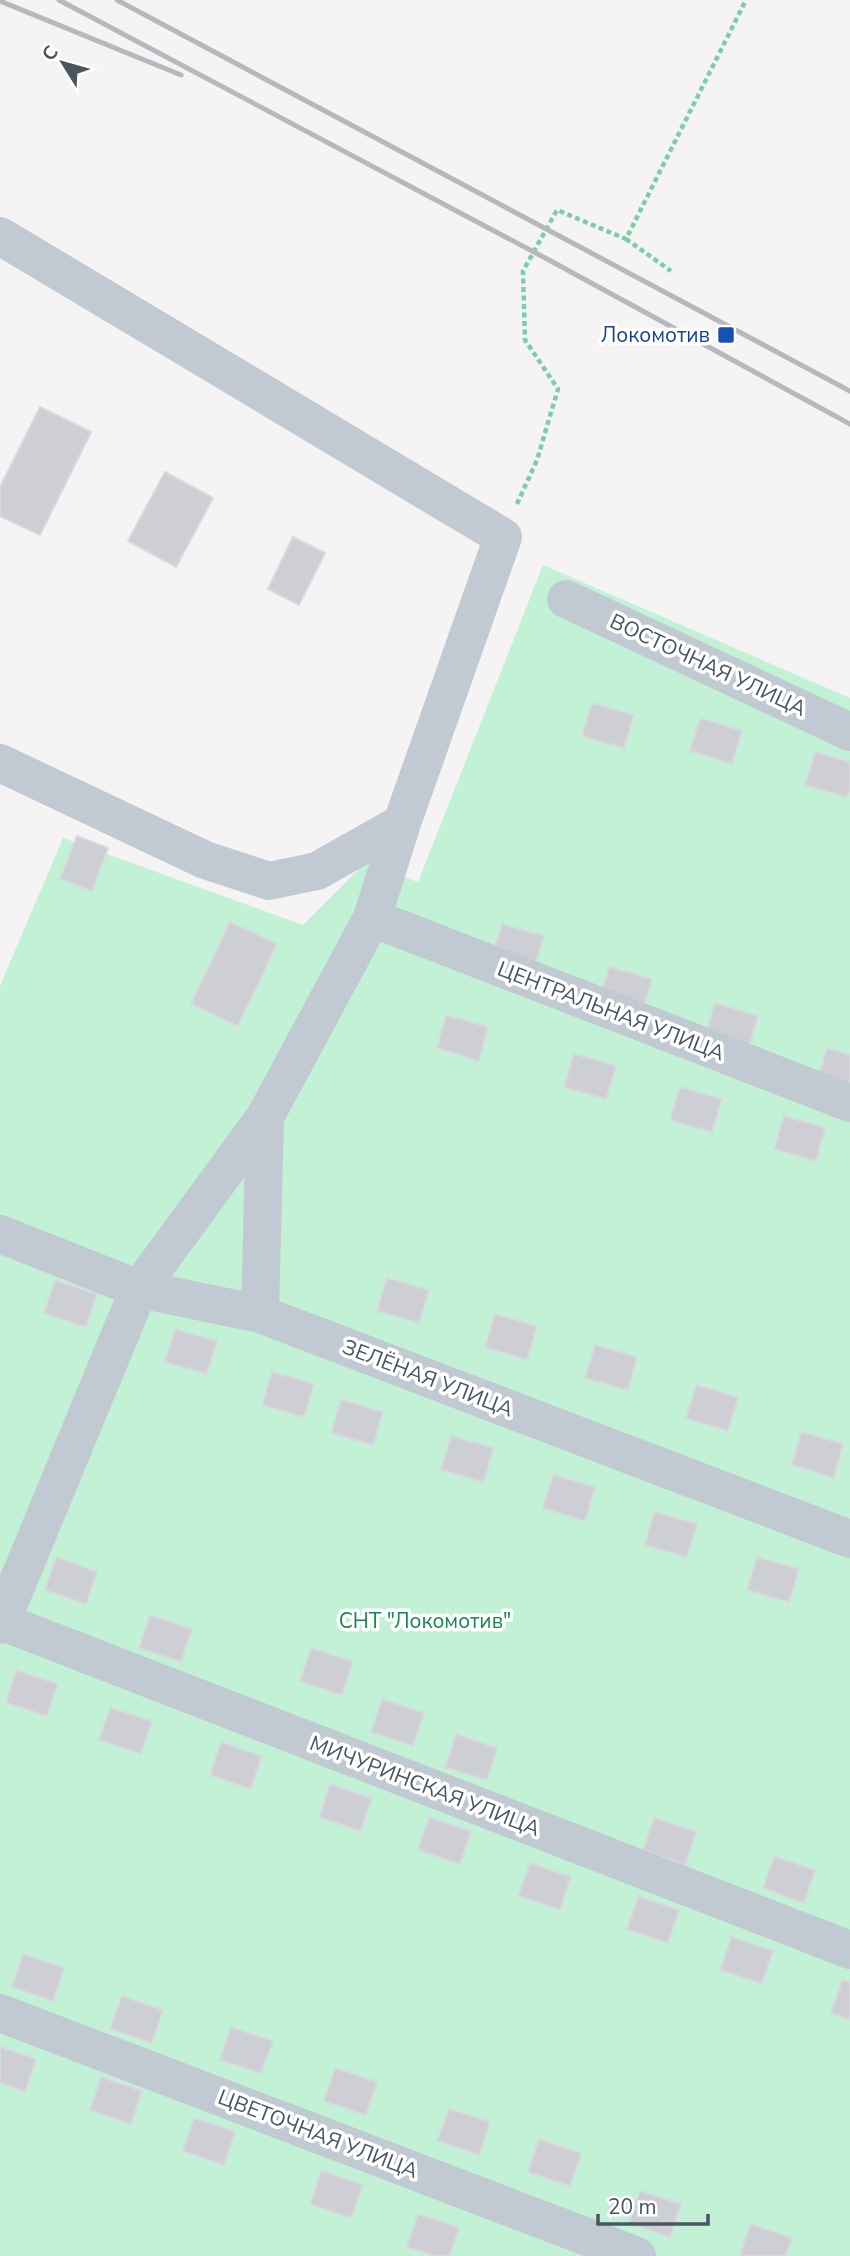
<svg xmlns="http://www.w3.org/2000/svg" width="850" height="2256" font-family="'Nunito Sans',sans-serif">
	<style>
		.garden { fill: #c3f1d5 }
		.building { fill: #cdcfd5; stroke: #d7d9de; stroke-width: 2 }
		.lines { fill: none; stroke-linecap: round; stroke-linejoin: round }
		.path { stroke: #7ad0a6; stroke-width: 4.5; stroke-dasharray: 5 3.5; stroke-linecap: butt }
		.minor { stroke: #c1cad2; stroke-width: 38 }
		.rail { stroke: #b5b8bd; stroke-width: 5 }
		.transit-dot { fill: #1a4fb4; stroke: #fff; stroke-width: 2.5 }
		.labels { text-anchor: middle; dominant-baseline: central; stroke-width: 7; stroke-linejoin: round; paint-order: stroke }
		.transit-label { font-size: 21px; fill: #164399; stroke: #fff; text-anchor: end }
		.street-label { font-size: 21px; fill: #4a5661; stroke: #fff }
		.park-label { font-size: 21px; fill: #17864f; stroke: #fff }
	</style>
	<rect width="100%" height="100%" fill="#f5f3f3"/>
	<!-- garden -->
	<path class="garden" d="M543 565 850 698V2256H0V986L63 838 303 925 365 863 418 882Z"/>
	<!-- building -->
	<path class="building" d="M40 407 91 432 40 535 0 516V487Z
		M165 472 213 498 176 567 128 541Z
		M293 537 325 553 299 605 268 589Z
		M592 703 634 715 624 748 582 736Z
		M700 718 742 731 732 764 690 751Z
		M815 752 850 762V788L847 797 805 785Z
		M77 836 108 848 92 891 60 879Z
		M230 922 277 944 238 1026 191 1004Z
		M502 924 544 936 534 969 492 957Z
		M609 967 652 979 642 1012 600 1000Z
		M715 1003 758 1016 748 1049 705 1037Z
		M446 1015 488 1027 479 1061 437 1048Z
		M827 1048 850 1055V1091L817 1081Z
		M574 1054 616 1066 606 1099 564 1087Z
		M680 1087 722 1099 712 1132 670 1120Z
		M784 1116 825 1128 816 1161 774 1149Z
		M387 1278 429 1290 419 1323 377 1311Z
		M55 1280 97 1294 86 1327 44 1313Z
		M495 1314 537 1326 527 1360 485 1347Z
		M175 1329 217 1341 207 1374 165 1362Z
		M595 1345 637 1357 628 1390 585 1378Z
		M272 1372 314 1384 304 1417 262 1405Z
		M696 1385 738 1397 728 1431 686 1418Z
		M341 1400 383 1412 373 1445 331 1433Z
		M801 1432 843 1444 834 1478 792 1465Z
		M451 1436 493 1448 484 1482 441 1470Z
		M553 1475 595 1487 585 1521 543 1508Z
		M654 1512 697 1524 687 1557 645 1545Z
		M56 1557 97 1572 86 1604 45 1590Z
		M757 1557 799 1569 789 1602 747 1590Z
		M150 1615 192 1629 181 1662 139 1648Z
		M311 1648 353 1662 342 1695 300 1681Z
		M16 1670 58 1684 47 1716 6 1703Z
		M382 1699 424 1713 413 1746 371 1732Z
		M110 1708 152 1721 141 1754 99 1740Z
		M456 1734 497 1748 487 1780 445 1767Z
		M221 1742 262 1756 251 1789 210 1775Z
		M330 1784 372 1798 361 1831 319 1817Z
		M429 1817 471 1831 460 1864 418 1850Z
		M654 1818 696 1832 685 1865 643 1850Z
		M774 1856 815 1870 804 1903 763 1888Z
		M530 1863 571 1877 560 1910 518 1896Z
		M638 1896 679 1910 668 1943 627 1929Z
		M731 1937 773 1951 762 1984 720 1970Z
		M23 1954 64 1968 53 2001 12 1987Z
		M842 1980 850 1982V2019L831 2013Z
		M122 1996 163 2010 152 2043 110 2029Z
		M231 2027 273 2041 261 2073 220 2060Z
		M0 2047 36 2059 25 2092 0 2083Z
		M335 2068 377 2082 366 2115 324 2101Z
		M101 2077 142 2091 131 2124 90 2110Z
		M449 2109 490 2122 479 2155 437 2141Z
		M194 2118 235 2132 224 2165 183 2151Z
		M539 2139 581 2153 570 2186 528 2172Z
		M321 2171 363 2185 351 2218 310 2204Z
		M640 2191 681 2204 670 2237 629 2223Z
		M418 2214 459 2228 450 2256H434L407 2247Z
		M750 2224 792 2238 786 2256H740Z"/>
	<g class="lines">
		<!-- path -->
		<path class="path" d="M626 239 671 271
			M517 504 537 460 558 389 525 340 523 271 557 210 626 239 746 0"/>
		<!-- minor -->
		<path class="minor" d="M0 236 503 537 402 823 372 918 265 1117 139 1289 0 1625
			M566 599 850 732
			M0 763 205 860 269 881 317 871 402 823
			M372 918 850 1103
			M0 1234 139 1289 260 1314 850 1539
			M260 1314 265 1117
			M0 1621 850 1950
			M0 2013 637 2256"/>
		<!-- rail -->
		<path class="rail" d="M59 0 549 260 850 424
			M117 0 850 391
			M0 1 181 75"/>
	</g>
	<!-- markers -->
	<rect class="transit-dot" x="717" y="326" width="18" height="18" rx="3.5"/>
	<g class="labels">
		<!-- transit labels -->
		<g class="transit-label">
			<text x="710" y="335">Локомотив</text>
		</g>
		<!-- street labels -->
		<g class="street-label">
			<text transform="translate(708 665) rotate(25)">ВОСТОЧНАЯ УЛИЦА</text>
			<text transform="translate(611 1011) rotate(21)">ЦЕНТРАЛЬНАЯ УЛИЦА</text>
			<text transform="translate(428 1378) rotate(21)">ЗЕЛЁНАЯ УЛИЦА</text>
			<text transform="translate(425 1786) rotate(21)">МИЧУРИНСКАЯ УЛИЦА</text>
			<text transform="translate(318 2134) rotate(21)">ЦВЕТОЧНАЯ УЛИЦА</text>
		</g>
		<!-- park labels -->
		<g class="park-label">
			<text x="425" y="1621">СНТ "Локомотив"</text>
		</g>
	</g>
	<!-- north arrow -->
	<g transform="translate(63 63) rotate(307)" stroke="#ffffff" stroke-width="5" paint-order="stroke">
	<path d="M0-5L12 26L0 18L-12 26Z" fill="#4a5661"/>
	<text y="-10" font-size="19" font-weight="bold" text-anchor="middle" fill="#4a5661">С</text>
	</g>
	<!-- scale -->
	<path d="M598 2214v10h110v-10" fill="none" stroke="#4a5661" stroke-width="3.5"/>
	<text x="608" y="2214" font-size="21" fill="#4a5661" stroke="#ffffff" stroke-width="5" paint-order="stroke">20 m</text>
</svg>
